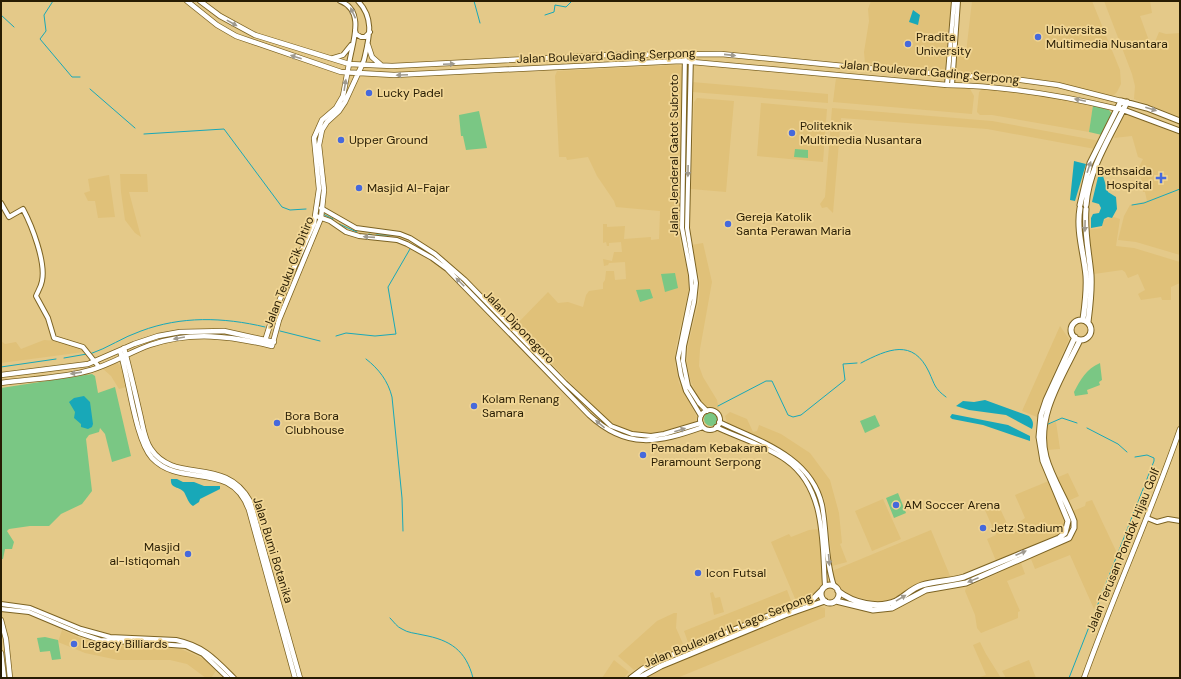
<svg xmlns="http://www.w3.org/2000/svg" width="1181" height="679" font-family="'DM Sans',sans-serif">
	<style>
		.built { fill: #e0c179 }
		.green { fill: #7ac784 }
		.water { fill: #18a8b8 }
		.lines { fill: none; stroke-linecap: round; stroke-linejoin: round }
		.stream { stroke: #18a8b8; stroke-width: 1 }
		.tertiary-casing { stroke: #7c6323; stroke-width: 6 }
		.secondary-casing { stroke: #7c6323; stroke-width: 6 }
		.primary-casing { stroke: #7c6323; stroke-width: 7 }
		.tertiary { stroke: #fff; stroke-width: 4 }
		.secondary { stroke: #fff; stroke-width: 4.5 }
		.primary { stroke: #fff; stroke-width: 5 }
		.oneway { fill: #9e998e }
		.poi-dot { fill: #4669dc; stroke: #f1d695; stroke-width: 1.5 }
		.labels { text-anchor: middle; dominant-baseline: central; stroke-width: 3.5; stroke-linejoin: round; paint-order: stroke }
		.poi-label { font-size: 12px; fill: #271c03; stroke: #f1d695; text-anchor: start }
		.street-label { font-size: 12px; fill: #271c03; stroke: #f1d695 }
	</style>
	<rect width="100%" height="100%" fill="#e4c989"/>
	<!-- built -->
	<path class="built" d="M871 1H951L945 70 865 63 864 52 869 21 868 9Z
		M972 1H1092L1120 70 1121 84 1117 92 1113 96 1053 82 955 72 956 53H966Z
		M1104 1H1150L1152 13 1140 16 1152 49 1159 32 1166 34 1180 33V117L1134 99 1135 86 1132 74Z
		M679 65 683 68 679 225 680 242 687 269 689 288 676 346 675 364 679 383 697 417 695 422 674 430 643 434 621 428 606 419 515 326 548 292 558 303 568 302 583 307 586 295 589 291 603 289V283L605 280 606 271H614L615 280 626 279 625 262 609 263 608 265 604 266 603 259 612 261 614 252H622L621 242 609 243V246H607L606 242 603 243V224H607V227L625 226 624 239 651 237V240L659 239 660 211 616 207 614 201 597 176 588 157 567 160 566 157H559L555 76 557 71Z
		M836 78 970 89 974 96 972 114 833 102Z
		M692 82 828 94V103L692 92Z
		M982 89 1032 93 1093 105 1089 132 992 115H980L977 112 979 92Z
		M697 98 734 101 726 192 691 189 694 102Z
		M761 103 827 109 823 162 757 156Z
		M832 108 992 121 1100 141 1095 149 987 129 841 118 833 213 827 207 822 208 820 204 825 197Z
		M1127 114 1180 135V255L1136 242 1118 240 1124 216 1130 205 1147 201 1145 192H1143L1139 167 1143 159 1138 157 1132 136 1114 138 1124 116Z
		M120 174H147L148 192H129L141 237 135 233 125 220 121 192Z
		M109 175 115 217 98 218 95 201H88L84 193 90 191 88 179Z
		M1114 217 1120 219 1116 246 1134 248 1180 262V283L1171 287V300H1162L1161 297 1141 300 1138 294 1145 290 1138 274 1128 278 1125 272 1122 270 1094 274 1087 230 1102 228 1103 220Z
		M703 243 712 282 700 349 699 366 703 377 717 400 719 410 706 407 700 402 690 379 687 363 688 346 699 300 700 280 691 245Z
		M1060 326 1069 339 1041 402 1037 417 1022 411Z
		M44 340 58 341 83 349 84 352 1 363V341L5 344 16 342 21 349Z
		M117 363 122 367 126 387 119 389 111 376 102 368Z
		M730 412 747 419 753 432 757 431 759 425 781 434 810 453 830 480 839 513 842 543 840 544 847 562 832 566 827 511 824 498 810 474 789 453 775 445 728 426 725 416Z
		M1056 422 1060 449 1047 450 1046 425Z
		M1068 473 1079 496 1068 501 1073 511 1085 506 1086 502 1092 500 1117 553 1094 609 1070 555 1035 569 1031 559 1021 563 1025 574 1007 581 1020 611 1018 612V618L981 633 977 628 975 615 965 591 966 588 1003 571 996 561 987 539 996 535 984 508 997 502 1010 530 1019 527 1018 523 1025 518 1015 495Z
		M883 499 901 539 872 551 855 511Z
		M819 529 823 577 822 584 819 590 813 594 796 601 771 542 789 534 791 537 809 530Z
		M931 530 951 578 922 583 913 586 898 598 885 602 874 601 852 596 838 586 832 571Z
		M787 590 792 603 689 645 684 631Z
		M713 592 715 598 720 597 724 612 714 615 710 593Z
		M818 606 825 608V617L677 678H645L661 669Z
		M674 613H677L676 628 684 646 660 656 634 670 618 656 657 621Z
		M62 630 80 638 113 646 181 649 204 659 216 671 211 678H206L187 664 170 660H118L85 653 58 642Z
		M980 642 986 654 1001 678H977L986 675 973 645Z
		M614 660 629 672 624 678H602Z
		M1029 660 1036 678H1006L1002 671Z"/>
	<!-- green -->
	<path class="green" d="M1093 105 1109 110 1112 114 1102 135 1089 132Z
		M479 111 487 148 466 150 463 136H461L459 115Z
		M795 149 808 150V158L794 157Z
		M675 273 678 288 665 292 661 274Z
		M650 289 653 298 640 302 636 290Z
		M1100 363 1102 380 1099 382 1100 385 1087 390 1088 394 1075 396 1074 392C1081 379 1086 369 1100 363Z
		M92 374 95 376 98 393 115 387 131 456 112 462 105 434 100 428 99 432 89 435 86 439 92 491 82 504 61 514 49 526H30L9 529 7 531 14 542 12 549H5L3 559H1V388Z
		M704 419a7 7 0 1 1 14 0a7 7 0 1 1-14 0Z
		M875 415 880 426 865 433 860 421Z
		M898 493 906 513 894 518 886 498Z
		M45 637 58 640 61 659 52 660 50 651 40 652 37 638Z"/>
	<!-- water -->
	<path class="water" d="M913 10 920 15 918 25 909 22Z
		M1074 161 1086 164 1075 201 1070 200Z
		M1103 176 1108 192 1116 197 1117 209 1112 218 1108 217 1104 219 1102 226 1091 228V218L1093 214 1099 213 1101 208 1099 204 1092 202 1098 177Z
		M84 396 90 402 93 424 92 427 88 429 81 427V424L74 418 75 412 69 402 74 398Z
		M985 400 1029 416C1033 420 1034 424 1032 429L1006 415 969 410 956 406 963 401 974 402Z
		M952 414 1008 425 1030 436V441L983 425 952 419 950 417Z
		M171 479H177L183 482H194L204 486H220V489L200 499 199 502 193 506C188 503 187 497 184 492 179 486 170 489 171 479Z"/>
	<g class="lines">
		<!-- stream -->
		<path class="stream" d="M53 1 44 15 46 31 40 39 72 77H80
			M474 1 480 23
			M1 15 14 27
			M545 15 554 12 555 5 566 7 572 1
			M90 89 135 128
			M144 134 224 129 282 207 290 210 306 209
			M1132 205 1144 203 1180 189
			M323 214 333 219
			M339 224 357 232
			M369 234 372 235
			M376 235H390
			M280 331 320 341
			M336 336 346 333 375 336 396 334 388 287 410 249
			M90 354C108 348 123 337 141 331 181 316 223 317 265 327
			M64 358 87 354
			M366 359C379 369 388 381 392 397L402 498 403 531
			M861 363C888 349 913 338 929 372 935 385 934 388 946 397
			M1 367 56 359
			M718 406 766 381H772L788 415 793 417 801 415 845 380 843 364 857 363
			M1046 425 1062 418 1077 423
			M1087 428 1118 444 1127 452
			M390 618C394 622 397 627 402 629 408 633 415 633 423 635 450 640 466 650 473 678
			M1069 678 1154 461V458L1147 455 1135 457"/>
		<defs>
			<path id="tertiary" d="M340 1C366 11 352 43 349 64
				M358 1C375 19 369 38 364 60L362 65
				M355 30 356 34 361 37H365L370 32
				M685 54 682 228 691 275 692 290 678 358 681 375 686 391 701 416
				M691 54 687 228 696 283 694 302 684 346 683 361 688 386 699 403 707 411
				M333 58 343 55 351 45
				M947 85 954 1
				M952 85 958 1
				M1 203 9 217 23 209C32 226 46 262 42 281 41 287 38 291 36 296L48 318 54 338 83 347 99 367
				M321 208 356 228 400 234 410 238 435 254 465 280 565 383 611 426 632 434 651 436 664 434 701 423
				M316 216 330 221 346 232 359 236 397 240 407 244 432 258 447 269 589 415C627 450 658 443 703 427
				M700 420a10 10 0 1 1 20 0a10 10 0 1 1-20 0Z
				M719 422C759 441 811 456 822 505 827 531 825 560 834 586
				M716 427C739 438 765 445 786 460 826 488 822 543 825 586
				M1147 518 1157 522 1168 519 1180 521
				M1 604 30 608 81 629 110 637 176 640C204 646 215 659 234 678
				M1 609 29 612 79 633 100 640 186 646 203 654 228 678"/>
			<path id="secondary" d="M187 1 217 25 236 36 341 72 394 75 681 61 947 85C1005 86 1061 95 1118 109
				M200 1 220 16 255 35 349 64 392 66 609 55 721 54 854 67 1021 80 1058 85 1121 101
				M368 45 372 57 381 65
				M264 344 270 325 280 299 314 223 319 189 314 138 322 120 336 108 343 96 349 64
				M124 348C130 370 135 392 140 414 143 426 144 439 151 449 175 485 225 455 250 501L300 678
				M120 351C129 378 135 439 152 458 181 489 231 459 249 510L295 678
				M1 375 88 364 134 344 158 336 180 332 224 331 274 342
				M1 383C30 379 64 378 91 370 112 364 130 352 150 345 192 331 230 336 272 346L279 320 321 218 324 190 319 145 322 130 327 122 339 111 345 102 362 65
				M1 620 6 639 10 678
				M1 653 4 678
				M1084 678C1114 594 1151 513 1180 429"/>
			<path id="primary" d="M1121 109 1180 131
				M1080 205 1090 163 1121 101 1147 108 1180 121
				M1086 205C1089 168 1111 136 1127 102
				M1080 208C1076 231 1084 254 1086 276 1087 291 1085 305 1083 319
				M1086 209C1084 232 1089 252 1091 275 1092 291 1090 306 1088 322
				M1071 330a10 10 0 1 1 20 0a10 10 0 1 1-20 0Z
				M821 594a9 9 0 1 1 18 0a9 9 0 1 1-18 0Z
				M838 591C853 603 878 609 896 601 905 596 912 588 922 585 936 581 950 581 964 577L1059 538 1065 533 1068 521 1043 461 1039 437 1041 415 1046 400 1075 337
				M836 601 873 610 892 608 926 590 966 583 1069 538 1074 528V521C1066 499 1052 479 1046 457 1035 416 1063 376 1080 340
				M631 678 643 669 660 660 795 605 811 601 821 591
				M639 678 661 666 785 615 825 601"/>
		</defs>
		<!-- tertiary casing -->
		<use href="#tertiary" class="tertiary-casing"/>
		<!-- secondary casing -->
		<use href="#secondary" class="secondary-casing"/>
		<!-- primary casing -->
		<use href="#primary" class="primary-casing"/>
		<!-- tertiary -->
		<use href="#tertiary" class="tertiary"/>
		<!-- secondary -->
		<use href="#secondary" class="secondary"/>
		<!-- primary -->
		<use href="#primary" class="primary"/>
	</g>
	<!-- one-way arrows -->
	<defs><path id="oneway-solid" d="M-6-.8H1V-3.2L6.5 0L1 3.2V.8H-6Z"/></defs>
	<g class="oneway">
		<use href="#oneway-solid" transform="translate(353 13) rotate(-115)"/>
		<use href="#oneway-solid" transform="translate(232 23) rotate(29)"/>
		<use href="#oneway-solid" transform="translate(730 55) rotate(6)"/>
		<use href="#oneway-solid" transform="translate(296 57) rotate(-162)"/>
		<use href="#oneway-solid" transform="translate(449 64) rotate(-2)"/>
		<use href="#oneway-solid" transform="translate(402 75) rotate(177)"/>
		<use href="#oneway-solid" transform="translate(345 85) rotate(-81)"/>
		<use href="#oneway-solid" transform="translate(1080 100) rotate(-168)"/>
		<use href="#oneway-solid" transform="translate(1151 109) rotate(18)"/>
		<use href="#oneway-solid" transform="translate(1089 167) rotate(-71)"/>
		<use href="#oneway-solid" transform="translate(688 171) rotate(91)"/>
		<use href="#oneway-solid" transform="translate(1085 226) rotate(91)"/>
		<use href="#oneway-solid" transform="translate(369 237) rotate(-176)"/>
		<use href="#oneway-solid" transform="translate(460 282) rotate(-135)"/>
		<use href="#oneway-solid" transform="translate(179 338) rotate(170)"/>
		<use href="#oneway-solid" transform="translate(76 373) rotate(172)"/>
		<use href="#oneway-solid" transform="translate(600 424) rotate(-140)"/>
		<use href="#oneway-solid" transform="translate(680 430) rotate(-18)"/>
		<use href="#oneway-solid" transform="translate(1021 553) rotate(-23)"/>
		<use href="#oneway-solid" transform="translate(829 560) rotate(85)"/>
		<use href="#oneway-solid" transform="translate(973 580) rotate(158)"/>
		<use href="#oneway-solid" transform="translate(901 598) rotate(-31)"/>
	</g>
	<!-- markers -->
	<g class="poi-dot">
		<circle cx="1038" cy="37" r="4"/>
		<circle cx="908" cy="44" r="4"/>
		<circle cx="369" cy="93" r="4"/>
		<circle cx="792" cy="133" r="4"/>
		<circle cx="341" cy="140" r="4"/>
		<path d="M1159 172h4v4h4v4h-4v4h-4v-4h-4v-4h4z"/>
		<circle cx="359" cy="188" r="4"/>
		<circle cx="728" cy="224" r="4"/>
		<circle cx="474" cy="406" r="4"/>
		<circle cx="277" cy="423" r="4"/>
		<circle cx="643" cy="455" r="4"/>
		<circle cx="896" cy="505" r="4"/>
		<circle cx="983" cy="528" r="4"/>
		<circle cx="188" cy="554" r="4"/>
		<circle cx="698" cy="573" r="4"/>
		<circle cx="74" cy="644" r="4"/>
	</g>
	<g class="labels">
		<!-- poi labels -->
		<g class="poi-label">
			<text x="1046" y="30">Universitas<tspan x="1046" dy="14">Multimedia Nusantara</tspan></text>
			<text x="916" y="37">Pradita<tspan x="916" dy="14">University</tspan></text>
			<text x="377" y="93">Lucky Padel</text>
			<text x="800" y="126">Politeknik<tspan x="800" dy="14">Multimedia Nusantara</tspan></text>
			<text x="349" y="140">Upper Ground</text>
			<text x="1152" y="171" text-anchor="end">Bethsaida<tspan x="1152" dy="14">Hospital</tspan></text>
			<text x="367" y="188">Masjid Al-Fajar</text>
			<text x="736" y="217">Gereja Katolik<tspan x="736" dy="14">Santa Perawan Maria</tspan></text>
			<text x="482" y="399">Kolam Renang<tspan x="482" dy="14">Samara</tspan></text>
			<text x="285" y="416">Bora Bora<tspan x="285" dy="14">Clubhouse</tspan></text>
			<text x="651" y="448">Pemadam Kebakaran<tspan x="651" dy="14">Paramount Serpong</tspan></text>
			<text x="904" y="505">AM Soccer Arena</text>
			<text x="991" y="528">Jetz Stadium</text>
			<text x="180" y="547" text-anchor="end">Masjid<tspan x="180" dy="14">al-Istiqomah</tspan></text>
			<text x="706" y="573">Icon Futsal</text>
			<text x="82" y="644">Legacy Billiards</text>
		</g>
		<!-- street labels -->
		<g class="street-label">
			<text transform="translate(606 56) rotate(-2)">Jalan Boulevard Gading Serpong</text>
			<text transform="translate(930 72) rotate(5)">Jalan Boulevard Gading Serpong</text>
			<text transform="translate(674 155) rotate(-90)">Jalan Jenderal Gatot Subroto</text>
			<text transform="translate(289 272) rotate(-69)">Jalan Teuku Cik Ditiro</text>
			<text transform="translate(519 327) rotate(46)">Jalan Diponegoro</text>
			<text transform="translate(273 550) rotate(73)">Jalan Bumi Botanika</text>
			<text transform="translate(1123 550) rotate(-68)">Jalan Terusan Pondok Hijau Golf</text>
			<text transform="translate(728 630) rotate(-22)">Jalan Boulevard IL Lago. Serpong</text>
		</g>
	</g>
	<!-- border -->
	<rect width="1181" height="679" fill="none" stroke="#271c03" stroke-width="4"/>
</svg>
